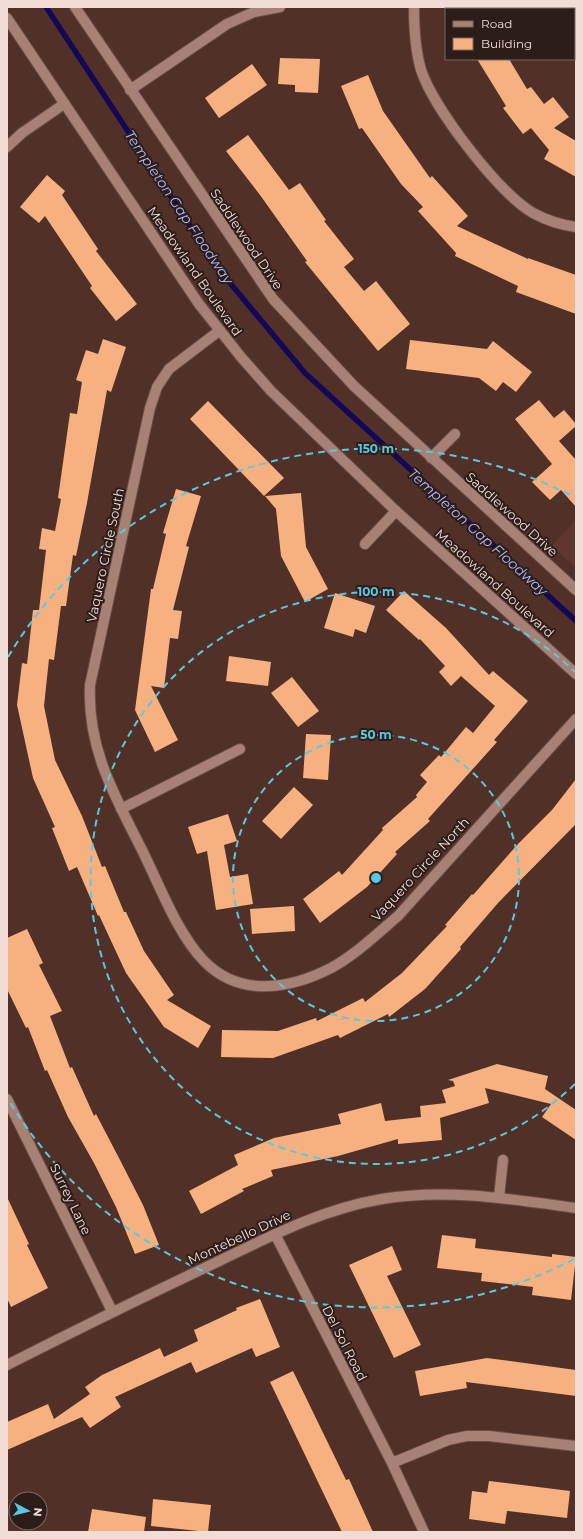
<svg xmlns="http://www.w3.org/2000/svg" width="583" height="1539" font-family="Montserrat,sans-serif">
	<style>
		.built { fill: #5f372c }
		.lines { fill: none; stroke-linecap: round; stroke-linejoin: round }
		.stream { stroke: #140757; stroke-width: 5.5 }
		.building { fill: #f7b180 }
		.minor-casing { stroke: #6a4e47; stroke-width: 12 }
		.minor { stroke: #a78176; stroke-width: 10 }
		.ring { fill: none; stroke: #58c9e4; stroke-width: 2; stroke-dasharray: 7 5 }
		.labels { text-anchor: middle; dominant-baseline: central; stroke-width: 4; stroke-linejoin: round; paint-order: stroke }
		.street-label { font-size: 13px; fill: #f2dcd6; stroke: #2c1d18 }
		.water-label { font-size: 14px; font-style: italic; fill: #afbbff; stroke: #2c1d18 }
		.centre { fill: #58c9e4; stroke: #2c1d18; stroke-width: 2 }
		.ring-label { font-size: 12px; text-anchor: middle; font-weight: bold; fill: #58c9e4; stroke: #2c1d18; stroke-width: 4; stroke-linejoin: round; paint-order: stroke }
	</style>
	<rect width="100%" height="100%" fill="#513027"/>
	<!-- built -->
	<path class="built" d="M576 519V568L552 546Z"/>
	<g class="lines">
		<!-- stream -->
		<path class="stream" d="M46 7 220 271 305 373 576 621"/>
	</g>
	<!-- building -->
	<path class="building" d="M280 58 320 59 318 93 295 92V85L278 84Z
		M477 59H509L527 89 531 87 544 104 553 97 569 117 554 128 576 141V177L544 159 549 150 531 128 523 134 503 108 506 106Z
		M252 64 267 85 219 118 205 98Z
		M368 75 383 111 430 178 432 176 468 216 457 226 528 259V258L576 275V314L516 292 518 286 455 256 456 253 418 211 423 207 401 184 362 128 359 129 341 86Z
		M248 135 289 190 300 183 326 220 324 221 354 259 344 267 364 291 376 281 410 324 378 351 305 262 307 261 260 195 226 151Z
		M47 175 65 191 62 195 98 249 96 251 137 304 116 321 90 288 92 286 45 216 39 223 20 207Z
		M103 339 126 347 111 392 107 390 87 503 76 556 73 555 66 606H61L54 660 49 659 44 706 55 760 82 816 102 867 105 866 124 912H126L144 951 174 995 167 1000 211 1026 198 1048 164 1027 126 973 99 915 98 916 77 867 69 871 52 828 55 827 33 778 17 705 22 663 27 664 33 610H39L46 550 39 549 42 528 55 531 61 499 58 498 70 413 77 414 82 382 76 380 86 350 98 354Z
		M410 340 487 349 493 341 532 372 516 392 503 382 496 391 479 378 406 369Z
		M539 400 554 418 564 410 576 424V426L559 441 576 460V507L561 490 550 500 532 482 552 464 515 419Z
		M208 401 284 478 264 496 190 419Z
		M176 489 201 496 186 546 189 547 173 610 182 611 178 639 170 638 164 688 151 686 178 740 155 752 135 710 151 589H153L166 534 163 533Z
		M301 493 306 547 328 589 305 602 281 556 276 509 265 496Z
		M404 591 446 628 489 675 493 671 528 701 494 740 497 742 428 819 430 821 395 852 397 854 367 887 320 923 303 899 339 871 342 875 383 830 382 828 417 797 416 795 427 782 420 775 439 755 441 757 466 727 473 733 495 706 461 676 451 686 439 672 445 666 420 639 419 640 386 610Z
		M335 593 375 606 366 633 355 629 353 637 324 628Z
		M229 656 271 662 268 686 226 681Z
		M292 677 319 711 298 727 271 693Z
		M306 734 331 735 328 780 303 778Z
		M576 779V824L498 903 460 947 461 949 425 989 389 1017 388 1014 340 1038 338 1035 273 1058 221 1057 222 1030 278 1031 316 1018 317 1021 363 998 365 1002 402 973 447 926 445 925 472 894 473 895 518 844 552 810Z
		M294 787 313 805 281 839 262 821Z
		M228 814 237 841 224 845 230 877 248 874 253 904 216 910 207 851 197 854 188 827Z
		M294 906 295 931 252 934 250 909Z
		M27 929 43 963 39 965 62 1011 50 1016 70 1068 72 1067 94 1116 96 1114 120 1160 143 1205 159 1245 135 1254 116 1207 94 1163 68 1117 47 1070 45 1071 28 1027 26 1028 7 989V938Z
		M497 1064 548 1076 545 1089 576 1110V1140L542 1117 551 1104 485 1088 489 1103 440 1118 442 1140 398 1144V1139L338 1156 271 1170 273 1176 242 1189 244 1191 201 1214 189 1191 238 1165 234 1155 274 1138 341 1124 338 1114 381 1103 385 1121 421 1117 420 1106 446 1103 442 1090 455 1086 453 1081 448 1080Z
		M7 1197 29 1244 27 1245 48 1288 11 1307 7 1298Z
		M442 1235 476 1239 475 1248 552 1257V1254L576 1257 571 1300 532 1295 533 1287 481 1281 482 1273 437 1268Z
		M392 1246 402 1270 387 1276 421 1345 394 1358 349 1265Z
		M260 1299 280 1347 256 1357 252 1348 196 1373 191 1362 115 1397 121 1407 90 1428 82 1417 7 1450V1422L48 1404 54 1419 90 1394 85 1387 102 1375 160 1348 164 1357 198 1341 194 1330 237 1310 236 1308Z
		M487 1358 576 1370V1396L466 1382 467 1388 420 1396 415 1371Z
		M293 1371 346 1480 349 1479 373 1532H342L270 1382Z
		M489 1481 570 1491 567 1518 507 1511 505 1524 469 1519 472 1491 487 1493Z
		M153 1499 211 1505 208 1532 151 1526Z
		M92 1509 146 1517 144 1532H88Z"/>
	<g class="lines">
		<defs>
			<path id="minor" d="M75 7 273 299 354 386 576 590
				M414 7C414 29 415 49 421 70 434 109 498 192 533 213 546 220 561 225 576 227
				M7 18 199 304 241 357 271 391 396 511 576 674
				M130 90 227 24 254 12 280 7
				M7 147 22 133 64 104
				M219 331 169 369 157 387 150 408 90 685C87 749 115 796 142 850 160 886 177 933 204 961 240 998 290 989 331 968 355 955 377 934 398 916L576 719
				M431 458 455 434
				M365 544 396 511
				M121 809 240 749
				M7 1099 112 1311
				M499 1197 503 1160
				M275 1234 392 1463 424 1532
				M7 1365C76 1330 145 1296 215 1263 269 1237 322 1209 382 1199 447 1188 511 1199 576 1208
				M392 1463 448 1440 467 1436H489L576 1446"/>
		</defs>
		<!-- minor casing -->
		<use href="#minor" class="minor-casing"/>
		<!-- minor -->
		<use href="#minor" class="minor"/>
	</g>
	<!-- distance rings -->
	<g class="ring">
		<circle cx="376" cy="878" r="143"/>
		<path d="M575 1084A286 286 0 1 1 575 672"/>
		<path d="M574 1259A429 429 0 0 1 8 1099M8 657A429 429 0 0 1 574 497"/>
	</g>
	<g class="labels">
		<!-- street labels -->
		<g class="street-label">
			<text transform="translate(247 239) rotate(56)">Saddlewood Drive</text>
			<text transform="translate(195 271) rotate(55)">Meadowland Boulevard</text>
			<text transform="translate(512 514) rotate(42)">Saddlewood Drive</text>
			<text transform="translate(105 555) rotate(-78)">Vaquero Circle South</text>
			<text transform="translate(495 583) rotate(42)">Meadowland Boulevard</text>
			<text transform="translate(420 869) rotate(-47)">Vaquero Circle North</text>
			<text transform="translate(71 1199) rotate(64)">Surrey Lane</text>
			<text transform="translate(239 1237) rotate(-25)">Montebello Drive</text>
			<text transform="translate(345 1343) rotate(63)">Del Sol Road</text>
		</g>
		<!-- water labels -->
		<g class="water-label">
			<text transform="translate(179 207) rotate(56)">Templeton Gap Floodway</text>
			<text transform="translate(478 532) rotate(42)">Templeton Gap Floodway</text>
		</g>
	</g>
	<circle cx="376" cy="878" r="6" class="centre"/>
	<g class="ring-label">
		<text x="376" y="453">150 m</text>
		<text x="376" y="596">100 m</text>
		<text x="376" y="739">50 m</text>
	</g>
	<!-- border -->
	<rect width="583" height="1539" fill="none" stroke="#f2dcd6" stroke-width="16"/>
	<!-- legend -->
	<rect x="445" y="8" width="130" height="52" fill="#2c1d18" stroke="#7b6964"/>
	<rect x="453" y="21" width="20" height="6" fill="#a78176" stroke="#7b6964"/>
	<text x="481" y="28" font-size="12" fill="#f2dcd6">Road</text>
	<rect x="453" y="38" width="20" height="12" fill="#f7b180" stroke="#7b6964"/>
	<text x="481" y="48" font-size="12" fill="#f2dcd6">Building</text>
	<!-- north arrow -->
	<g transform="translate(28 1511) rotate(97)"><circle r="19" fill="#2c1d18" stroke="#7b6964"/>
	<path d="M0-3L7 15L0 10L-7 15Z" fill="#58c9e4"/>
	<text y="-6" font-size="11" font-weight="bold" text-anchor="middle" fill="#f2dcd6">N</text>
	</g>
</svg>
